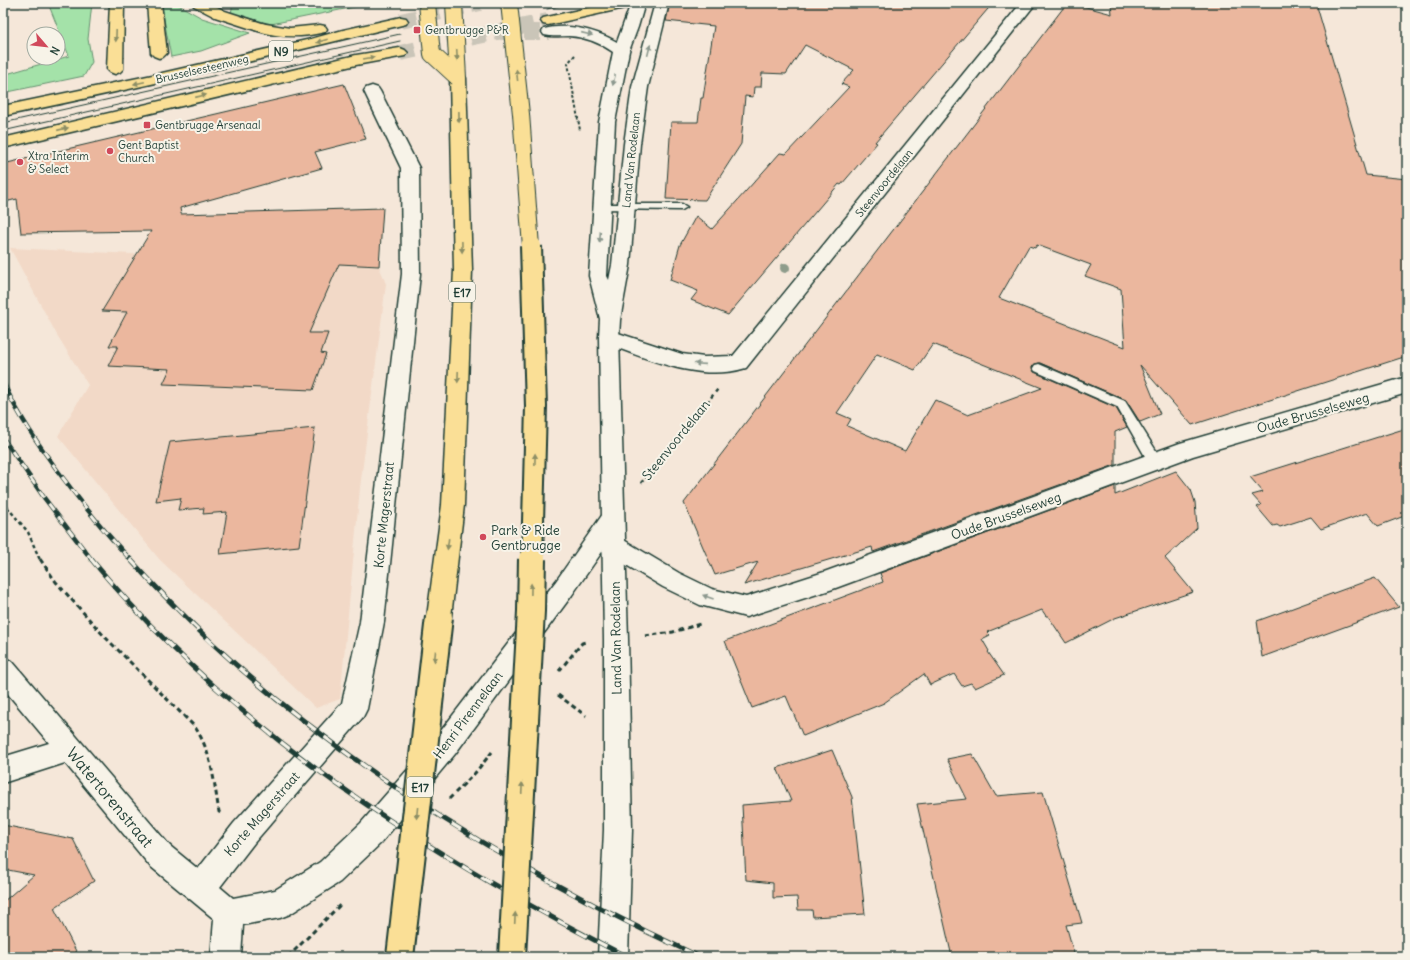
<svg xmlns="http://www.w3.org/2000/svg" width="1410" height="960" font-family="Delius,sans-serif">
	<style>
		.built { fill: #f2d9c7 }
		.green { fill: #a4e2a9; stroke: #62906e }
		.building { fill: #ebb79e; stroke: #1f3d34; fill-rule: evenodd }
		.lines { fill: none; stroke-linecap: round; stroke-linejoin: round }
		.secondary-tunnel { stroke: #cac5b8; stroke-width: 16; stroke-dasharray: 16 8; stroke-linecap: butt }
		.primary-tunnel { stroke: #cac5b8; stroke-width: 16; stroke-dasharray: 16 8; stroke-linecap: butt }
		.lane-casing { stroke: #1f3d34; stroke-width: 3 }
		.street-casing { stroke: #1f3d34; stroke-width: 3 }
		.secondary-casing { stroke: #1f3d34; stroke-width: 3 }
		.primary-casing { stroke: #1f3d34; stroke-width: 3 }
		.highway-casing { stroke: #1f3d34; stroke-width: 3 }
		.path-far2 { stroke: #1f3d34; stroke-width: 2; stroke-dasharray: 3 2; stroke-linecap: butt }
		.path-far1 { stroke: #1f3d34; stroke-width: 2.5; stroke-dasharray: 3.5 3; stroke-linecap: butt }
		.path { stroke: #1f3d34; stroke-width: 3; stroke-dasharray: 5 3.5; stroke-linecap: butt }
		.lane { fill: #f7f3e8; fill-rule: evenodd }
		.street { fill: #f7f3e8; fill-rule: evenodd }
		.secondary { fill: #f7f3e8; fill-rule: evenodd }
		.primary { fill: #fadf96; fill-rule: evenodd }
		.highway { fill: #fadf96; fill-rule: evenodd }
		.tram { stroke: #1f3d34; stroke-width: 1 }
		.rail-far1-casing { stroke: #1f3d34; stroke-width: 4.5 }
		.rail-casing { stroke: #1f3d34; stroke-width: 5 }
		.rail-far1 { stroke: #f7f3e8; stroke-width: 3; stroke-dasharray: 8; stroke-linecap: butt }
		.rail { stroke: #f7f3e8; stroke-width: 3.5; stroke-dasharray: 11; stroke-linecap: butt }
		.highway-bridge-far2-casing { stroke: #1f3d34; stroke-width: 18; stroke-linecap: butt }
		.highway-bridge-far1-casing { stroke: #1f3d34; stroke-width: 24; stroke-linecap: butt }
		.highway-bridge-casing { stroke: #1f3d34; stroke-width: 30; stroke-linecap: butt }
		.highway-bridge-far2 { stroke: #fadf96; stroke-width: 16 }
		.highway-bridge-far1 { stroke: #fadf96; stroke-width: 20 }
		.highway-bridge { stroke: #fadf96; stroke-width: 26 }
		.tree { fill: #8e9c8b }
		.oneway { fill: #8b988e }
		.oneway2 { fill: #8c8e65 }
		.poi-dot { fill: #d1495b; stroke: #f7f3e8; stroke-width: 1.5 }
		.labels { text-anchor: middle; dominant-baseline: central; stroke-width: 4; stroke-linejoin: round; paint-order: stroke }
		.far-poi-label { font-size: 11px; fill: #1f3d34; stroke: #f7f3e8; text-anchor: start }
		.far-street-label { font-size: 11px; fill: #1f3d34; stroke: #f7f3e8 }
		.shield { fill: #f7f3e8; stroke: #60746a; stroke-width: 1 }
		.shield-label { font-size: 12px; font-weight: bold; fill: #1f3d34 }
		.street-label { font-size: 13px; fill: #1f3d34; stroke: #f7f3e8 }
		.poi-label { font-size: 13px; fill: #1f3d34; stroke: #f7f3e8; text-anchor: start }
		.near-street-label { font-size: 16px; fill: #1f3d34; stroke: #f7f3e8 }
	</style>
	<rect width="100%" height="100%" fill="#f5e7d9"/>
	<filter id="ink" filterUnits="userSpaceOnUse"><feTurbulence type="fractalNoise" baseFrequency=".025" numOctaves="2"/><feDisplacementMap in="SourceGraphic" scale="8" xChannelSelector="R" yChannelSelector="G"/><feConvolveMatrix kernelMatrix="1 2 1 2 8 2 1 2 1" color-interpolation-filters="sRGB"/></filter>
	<g filter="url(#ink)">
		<!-- built -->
		<path class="built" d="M10 248 379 266 386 284 360 488 340 699 316 708 160 560 58 436 88 385 57 335Z"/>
		<!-- green -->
		<path class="green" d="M48 3H92L88 39 92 62 84 76 3 93V75L69 56Z
			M161 3H175L202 18 250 33 201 51 171 57Z
			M232 3H374L271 24 231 13 233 4Z"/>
		<!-- building -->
		<path class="building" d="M670 3H993L875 142 877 143 841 185 839 184 728 315 691 300 698 291 670 280 680 245 696 216 712 229 780 153 786 154 849 87 841 84 854 70 805 45 786 74 762 73 761 87H754L753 97 745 96 741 144 705 200 666 199 671 122H698L701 98H703L714 26 666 21Z
			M1111 3H1316L1366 175 1407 179V356L1192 425 1140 365 1160 414 1140 422 1126 400 1040 363 1035 364 1032 367 1034 372 1116 408 1127 427 1115 432V465L873 552 872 547 744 585 758 562 715 575 684 503 1064 7 1075 4 1112 14ZM1037 245 1091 265 1085 276 1121 289 1125 347 999 298 1029 246 1035 248ZM933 344 1042 388 968 415 935 400 905 451 847 426 851 419 837 413 877 354 915 370Z
			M344 84 366 139 315 152 322 168 180 208 181 214 383 208 379 266 339 264 309 333H328L321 353 326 354 313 390 163 384 170 369 108 366 118 346H109L127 312 102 311 151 231 21 233 17 199 5 202 3 164Z
			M315 428 299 546 220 554 227 512 203 514 204 508 178 510 181 498 156 501 170 442Z
			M1407 428V515L1378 526 1367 513 1321 529 1311 517 1280 527 1277 525 1273 526 1257 507 1261 505 1252 495 1263 492 1250 477Z
			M1176 471 1191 490 1195 502 1197 528 1165 558 1193 592 1115 618 1066 643 1048 616H1046L1042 610 987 632 990 635 982 639 989 651 988 652 1004 675 975 688 971 683 962 686 954 674 930 685 924 674 884 703 803 736 786 696 752 708 725 641 883 582 880 573 1115 486V495Z
			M1375 578 1399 607 1262 657 1257 621Z
			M832 750 852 797 865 914 813 917 812 910H798L797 897 773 898V883L746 880 742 805 791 801 777 768Z
			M972 754 996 796 1043 792 1082 923 1066 925 1075 957H952L917 804 967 799 947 759Z
			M3 825 73 839 94 881 54 908 79 957H3V902L34 875 3 869Z"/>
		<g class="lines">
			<!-- secondary-tunnel -->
			<path class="secondary-tunnel" d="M500 32H549"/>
			<!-- primary-tunnel -->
			<path class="primary-tunnel" d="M401 21 480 3
				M400 53 548 21"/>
			<defs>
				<path id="lane" d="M602 204H682L687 207 682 210 598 209 597 207Z
					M1039 364 1125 401 1160 457 1161 461 1160 465 1155 466 1150 465 1117 407 1035 371 1033 368 1035 365Z"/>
				<path id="street" d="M1021 3H1036L746 368C698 383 646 358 602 342L599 337 602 332 609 330 682 354 704 357 733 356Z
					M372 86 378 88 380 91 419 168 420 274 384 622 367 709 363 717 254 843 220 887 233 898 275 890 320 862 361 823 437 736 556 581 605 511 613 509 621 511 624 518 613 537 622 539 679 573 712 589 746 597 824 572 1180 443 1407 377V393L1193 456 833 589 746 617 700 605 663 587 606 553 604 549 572 595 455 754 381 843 340 882 290 914 280 918 243 925 241 957H211L214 919 150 866 65 763 3 783V757L49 743 3 688V658L12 661 170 846 198 869 234 823 342 703 360 622 402 274 401 168 364 91 366 88Z"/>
				<path id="secondary" d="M631 3H645L638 27 629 51 615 122 607 276 609 280 612 265 624 144 632 87 655 3H669L648 87 640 144 630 265 620 320 619 337 628 639 632 830 628 957H598L604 830V639L599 337 600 319 589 276 599 122 613 52C600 43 586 37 569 36 561 36 552 37 544 35L542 32 544 29C568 23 596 30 617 42Z"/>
				<path id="primary" d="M610 3H636L634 6 548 25 543 24 541 21 543 18Z
					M401 17 406 18 408 21 406 24C272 57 138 88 3 116V106L162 73 311 39 343 30Z
					M260 23 290 28 320 25 325 26 327 29 325 32C301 38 279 38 255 30L253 27 255 24Z
					M400 48 405 50 408 53 405 56 356 65 3 148V138L356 55Z"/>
				<path id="highway" d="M110 3H124L123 69 120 72 115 74 110 72 107 69Z
					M147 3H161L167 53 164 56 159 58 154 56 151 53Z
					M192 3H210L225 11 265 24 267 27 265 30 260 31 255 30 215 17 194 6Z
					M458 73 464 75 466 78 472 270 464 505 451 617 448 625 439 628 430 625 427 617 442 505 454 270 450 78 452 75Z"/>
			</defs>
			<!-- lane casing -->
			<use href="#lane" class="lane-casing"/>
			<!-- street casing -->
			<use href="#street" class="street-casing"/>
			<!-- secondary casing -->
			<use href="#secondary" class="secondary-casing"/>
			<!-- primary casing -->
			<use href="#primary" class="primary-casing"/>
			<!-- highway casing -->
			<use href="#highway" class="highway-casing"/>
			<!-- path-far2 -->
			<path class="path-far2" d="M686 7 692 3
				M575 55 568 63 580 130"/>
			<!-- path-far1 -->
			<path class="path-far1" d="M641 483 718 389
				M3 502 28 532 40 560"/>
			<!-- path -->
			<path class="path" d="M40 559 56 582 105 637 195 727C212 753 214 782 219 812L221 813
				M645 636 673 632 700 624
				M559 671 582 643 586 642
				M558 695 586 716
				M449 799 475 773 492 752
				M288 957 341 904"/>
			<!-- lane -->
			<use href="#lane" class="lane"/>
			<!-- street -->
			<use href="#street" class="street"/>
			<!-- secondary -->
			<use href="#secondary" class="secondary"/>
			<!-- primary -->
			<use href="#primary" class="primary"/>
			<!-- highway -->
			<use href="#highway" class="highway"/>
			<!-- tram -->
			<path class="tram" d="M547 9 570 3
				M3 123 400 34
				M3 131 400 41"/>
			<defs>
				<path id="rail-far1" d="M3 382C19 417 40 447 63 478 84 506 106 534 131 560
					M3 438 45 499 92 560"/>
				<path id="rail" d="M91 559C234 732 429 856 627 957
					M130 559C156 588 183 615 211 642 349 771 529 878 700 957"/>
			</defs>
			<!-- rail-far1 casing -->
			<use href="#rail-far1" class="rail-far1-casing"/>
			<!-- rail casing -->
			<use href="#rail" class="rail-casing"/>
			<!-- rail-far1 -->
			<use href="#rail-far1" class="rail-far1"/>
			<!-- rail -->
			<use href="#rail" class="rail"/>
			<defs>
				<path id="highway-bridge-far2" d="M427 3 432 54 458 78
					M454 3 458 78
					M509 3 521 114 531 247"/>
				<path id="highway-bridge-far1" d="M531 246 536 406 532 560"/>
				<path id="highway-bridge" d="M400 957 439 617
					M512 957 531 611 532 559"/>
			</defs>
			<!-- highway-bridge-far2 casing -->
			<use href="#highway-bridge-far2" class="highway-bridge-far2-casing"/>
			<!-- highway-bridge-far1 casing -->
			<use href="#highway-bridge-far1" class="highway-bridge-far1-casing"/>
			<!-- highway-bridge casing -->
			<use href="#highway-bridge" class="highway-bridge-casing"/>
			<!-- highway-bridge-far2 -->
			<use href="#highway-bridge-far2" class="highway-bridge-far2"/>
			<!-- highway-bridge-far1 -->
			<use href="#highway-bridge-far1" class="highway-bridge-far1"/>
			<!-- highway-bridge -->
			<use href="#highway-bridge" class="highway-bridge"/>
		</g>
		<!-- trees -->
		<circle class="tree" cx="785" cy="268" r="5"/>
		<!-- one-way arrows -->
		<defs><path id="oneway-solid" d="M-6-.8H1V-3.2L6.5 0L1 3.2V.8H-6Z"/></defs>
		<g class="oneway">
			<use href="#oneway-solid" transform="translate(587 34) rotate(13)"/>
			<use href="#oneway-solid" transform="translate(649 50) rotate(-76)"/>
			<use href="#oneway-solid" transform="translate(614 80) rotate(103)"/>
			<use href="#oneway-solid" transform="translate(600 237) rotate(94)"/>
			<use href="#oneway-solid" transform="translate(700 364) rotate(-176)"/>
			<use href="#oneway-solid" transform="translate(708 597) rotate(-160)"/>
		</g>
		<g class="oneway2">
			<use href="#oneway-solid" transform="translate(116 36) rotate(92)"/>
			<use href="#oneway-solid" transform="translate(322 41) rotate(163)"/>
			<use href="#oneway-solid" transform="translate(457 55) rotate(87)"/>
			<use href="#oneway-solid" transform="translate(369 58) rotate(-10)"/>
			<use href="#oneway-solid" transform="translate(517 75) rotate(-96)"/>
			<use href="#oneway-solid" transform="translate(139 83) rotate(168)"/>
			<use href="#oneway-solid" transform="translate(201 96) rotate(-13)"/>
			<use href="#oneway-solid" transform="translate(459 117) rotate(89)"/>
			<use href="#oneway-solid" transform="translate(63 129) rotate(-13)"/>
			<use href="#oneway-solid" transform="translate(462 247) rotate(89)"/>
			<use href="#oneway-solid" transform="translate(458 377) rotate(92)"/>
			<use href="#oneway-solid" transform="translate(535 459) rotate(-89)"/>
			<use href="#oneway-solid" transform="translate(448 544) rotate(97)"/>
			<use href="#oneway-solid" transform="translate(531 589) rotate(-89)"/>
			<use href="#oneway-solid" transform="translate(435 656) rotate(96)"/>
			<use href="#oneway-solid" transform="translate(522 788) rotate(-87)"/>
			<use href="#oneway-solid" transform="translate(417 813) rotate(96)"/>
			<use href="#oneway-solid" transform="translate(515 918) rotate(-87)"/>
		</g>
	</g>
	<!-- markers -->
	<g class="poi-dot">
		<rect x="413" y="26" width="8" height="8" rx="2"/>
		<rect x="143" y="121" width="8" height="8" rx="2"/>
		<circle cx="110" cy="151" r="4"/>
		<circle cx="20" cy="162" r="4"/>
		<circle cx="483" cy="537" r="4"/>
	</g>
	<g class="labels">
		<!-- far-poi labels -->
		<g class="far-poi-label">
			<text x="425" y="30">Gentbrugge P&amp;R</text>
			<text x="155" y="125">Gentbrugge Arsenaal</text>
			<text x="118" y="145">Gent Baptist<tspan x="118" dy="13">Church</tspan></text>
			<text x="28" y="156">Xtra Interim<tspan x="28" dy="13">&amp; Select</tspan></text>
		</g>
		<!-- far-street labels -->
		<g class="far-street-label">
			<text transform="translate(202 69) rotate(-13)">Brusselsesteenweg</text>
			<text transform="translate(631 160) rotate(-84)">Land Van Rodelaan</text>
			<text transform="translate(884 183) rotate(-51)">Steenvoordelaan</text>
		</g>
		<!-- shield labels -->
		<g class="shield">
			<rect x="269" y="41" width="24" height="20" rx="3"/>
			<rect x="449" y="282" width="26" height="20" rx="3"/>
			<rect x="407" y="777" width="26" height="20" rx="3"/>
		</g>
		<g class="shield-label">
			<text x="281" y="51">N9</text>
			<text x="462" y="292">E17</text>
			<text x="420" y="787">E17</text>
		</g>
		<!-- street labels -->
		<g class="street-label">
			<text transform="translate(1313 413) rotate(-16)">Oude Brusselseweg</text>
			<text transform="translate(676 440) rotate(-51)">Steenvoordelaan</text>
			<text transform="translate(384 515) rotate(-84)">Korte Magerstraat</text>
			<text transform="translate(1006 516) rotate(-20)">Oude Brusselseweg</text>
			<text transform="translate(616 638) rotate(-91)">Land Van Rodelaan</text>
			<text transform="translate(468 715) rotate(-53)">Henri Pirennelaan</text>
			<text transform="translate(262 814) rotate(-49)">Korte Magerstraat</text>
		</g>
		<!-- poi labels -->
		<g class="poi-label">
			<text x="491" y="530">Park &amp; Ride<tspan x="491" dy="15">Gentbrugge</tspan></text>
		</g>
		<!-- near-street labels -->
		<g class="near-street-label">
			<text transform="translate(110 797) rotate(50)">Watertorenstraat</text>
		</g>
	</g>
	<!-- margin -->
	<rect width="1410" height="960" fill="none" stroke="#f7f3e8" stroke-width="16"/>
	<rect x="8" y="8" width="1394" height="944" fill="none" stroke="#1f3d34" stroke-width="1.5" filter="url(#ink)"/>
	<!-- north arrow -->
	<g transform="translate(46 46) rotate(118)"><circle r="19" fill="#f7f3e8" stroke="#a1aaa0"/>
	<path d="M0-3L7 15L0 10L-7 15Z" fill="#d1495b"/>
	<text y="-6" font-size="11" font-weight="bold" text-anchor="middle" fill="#1f3d34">N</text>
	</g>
</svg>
